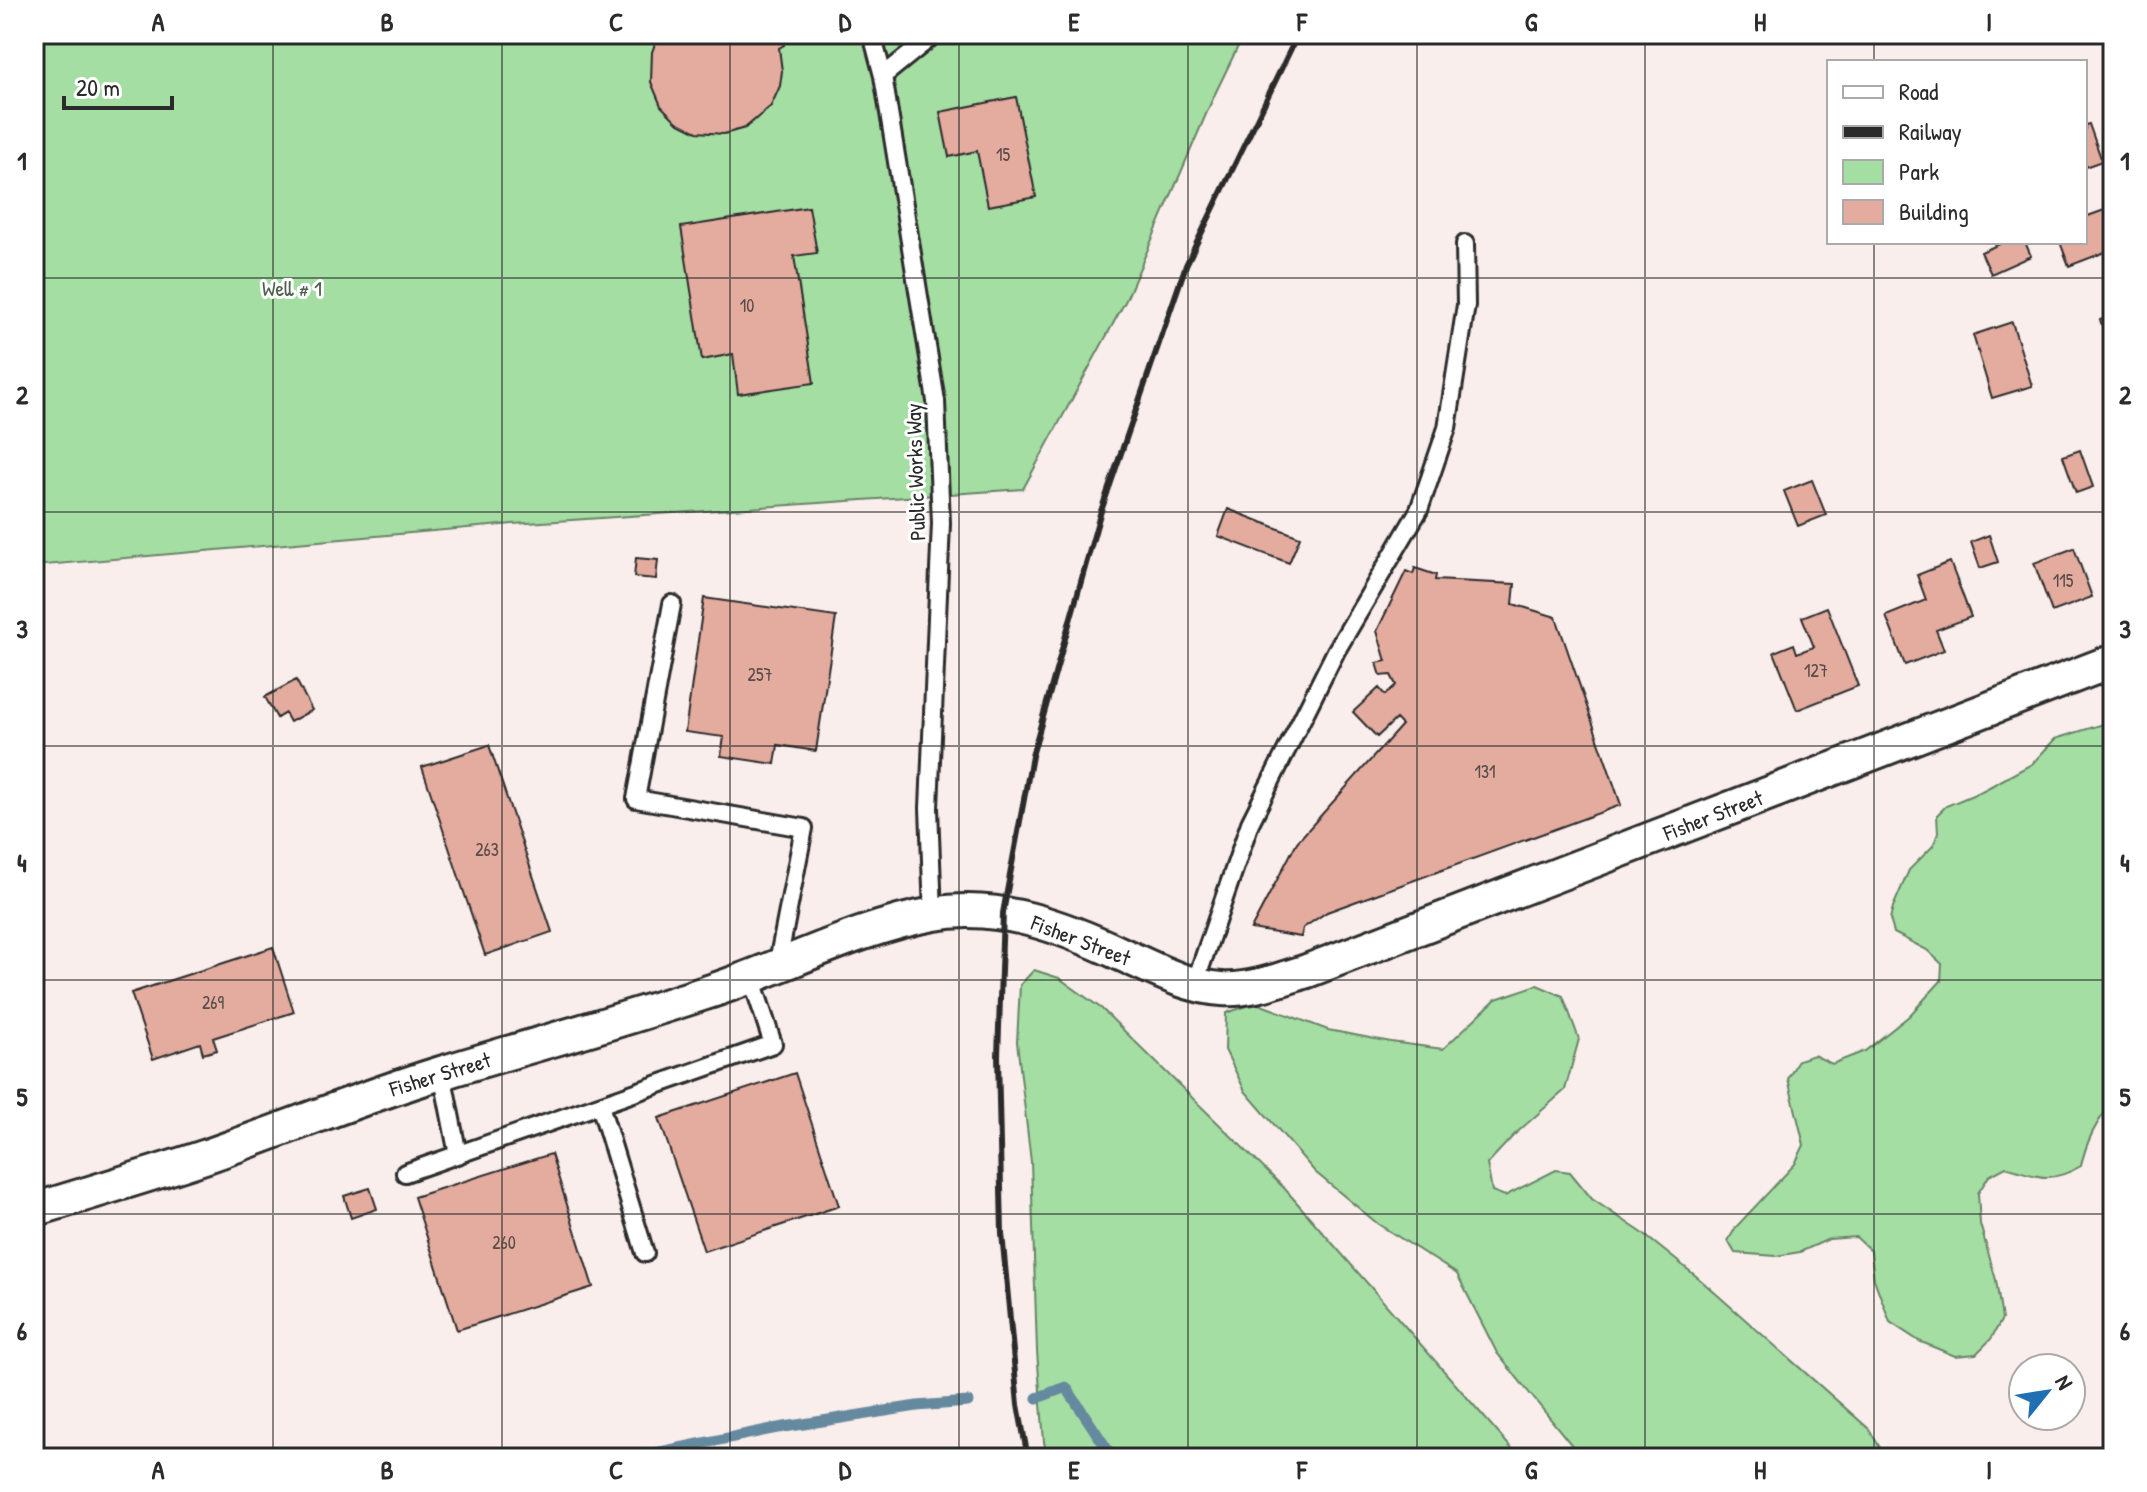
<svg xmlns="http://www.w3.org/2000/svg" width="2147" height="1492" font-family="'Patrick Hand',sans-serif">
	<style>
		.green { fill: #a4dea3; stroke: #688467; stroke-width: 2 }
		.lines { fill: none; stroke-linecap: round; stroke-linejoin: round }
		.stream { stroke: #65899e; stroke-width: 11 }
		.building { fill: #e4ab9f; stroke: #2b2b2b; stroke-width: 2 }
		.lane-casing { stroke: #2b2b2b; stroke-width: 22 }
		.street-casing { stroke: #2b2b2b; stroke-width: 38 }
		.lane { stroke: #fff; stroke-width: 16 }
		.street { stroke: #fff; stroke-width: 32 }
		.rail { stroke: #2b2b2b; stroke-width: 6 }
		.grid { fill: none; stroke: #2b2b2b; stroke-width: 2; stroke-opacity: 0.55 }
		.labels { text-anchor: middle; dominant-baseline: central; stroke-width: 6; stroke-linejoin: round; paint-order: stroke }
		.number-label { font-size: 18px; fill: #594b48 }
		.park-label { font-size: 22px; fill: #4f614f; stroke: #fff }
		.street-label { font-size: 22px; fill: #2b2b2b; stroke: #fff }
		.neatline { fill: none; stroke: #2b2b2b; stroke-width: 3 }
		.grid-label { font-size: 26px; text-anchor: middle; font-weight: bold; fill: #2b2b2b }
	</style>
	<rect width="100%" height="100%" fill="#faeeec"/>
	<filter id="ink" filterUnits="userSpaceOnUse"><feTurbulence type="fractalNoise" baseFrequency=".0125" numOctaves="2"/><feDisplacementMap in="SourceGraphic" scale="16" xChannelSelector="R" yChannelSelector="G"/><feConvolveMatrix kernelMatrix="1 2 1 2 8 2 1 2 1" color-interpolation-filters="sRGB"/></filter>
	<g filter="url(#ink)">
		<!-- green -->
		<path class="green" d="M34 34H1244L1213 98 1126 300 1023 489 513 524 34 566Z
			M2113 721V1103C2096 1121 2086 1142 2081 1166 2050 1184 2038 1177 2006 1167L1989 1176 1978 1193 1980 1224 1996 1280 2002 1319 1991 1339 1976 1354 1955 1356 1919 1341 1890 1322 1874 1279 1871 1251 1856 1237 1829 1239 1800 1252 1776 1256 1735 1253 1728 1241 1736 1227 1795 1164 1804 1145 1788 1079 1798 1060 1814 1055 1832 1064 1865 1051 1909 1016 1941 981 1942 964 1927 950 1894 933 1890 919 1893 907 1909 870 1933 846 1938 833 1937 815 1946 806 1980 792 2032 764 2055 739Z
			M1034 970 1059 978 1102 1009 1285 1189 1520 1458H1048L1044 1442 1037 1351 1031 1162 1017 1042 1020 985Z
			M1537 985 1563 996 1579 1039 1565 1090 1513 1136 1487 1164 1492 1191 1505 1196 1556 1170 1570 1172 1592 1199 1641 1232 1696 1276 1869 1429 1886 1458H1582L1497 1353 1457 1274 1378 1224 1315 1172 1245 1091 1225 1050 1226 1013 1256 1003 1328 1030 1391 1042 1443 1049 1496 999Z"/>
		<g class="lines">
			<!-- stream -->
			<path class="stream" d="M1037 1398 1066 1387 1113 1458
				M631 1458 772 1429 917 1406 968 1402"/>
		</g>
		<!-- building -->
		<path class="building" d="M659 34H776L784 45 779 48 782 71 780 86 771 106 745 128 724 134 697 132 677 122 661 106 651 82 652 52Z
			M1016 97 1036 197 988 206 977 151 949 157 940 112Z
			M2089 124 2102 161 2085 167V125Z
			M809 207 817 253 794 256 814 383 738 394 733 354 702 360 681 227Z
			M2113 207V249L2069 266 2060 242H2085V217Z
			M2004 242H2025L2031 256 1991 274 1981 252Z
			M2113 315V352L2100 320Z
			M2012 322 2032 386 1992 398 1973 335Z
			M2080 450 2093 487 2076 493 2063 456Z
			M1812 480 1826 515 1798 526 1784 491Z
			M1228 509 1300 537 1289 563 1218 536Z
			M1989 535 1998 562 1980 568 1971 542Z
			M2074 548 2092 597 2052 612 2034 563Z
			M636 558 658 560 656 579 634 577Z
			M1950 562 1971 617 1936 630 1944 650 1905 665 1886 616 1926 600 1917 575Z
			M1415 568 1436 575 1435 580 1515 584 1513 604 1556 617 1621 805 1327 912 1303 928 1301 937 1251 929 1297 842 1402 725 1396 719 1377 737 1353 712 1379 688 1385 695 1396 685 1391 675 1381 676 1377 663 1386 661 1377 631 1406 571 1413 574Z
			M704 598 836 617 816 751 778 745 775 764 721 756 724 737 685 732Z
			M1827 607 1858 686 1797 710 1774 652 1794 644 1797 653 1814 647 1802 617Z
			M296 680 312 710 290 722 285 713 277 718 265 697Z
			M489 745 552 932 485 955 422 767Z
			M273 947 294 1012 213 1038 217 1050 203 1054 200 1043 153 1059 131 993Z
			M795 1073 839 1206 704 1251 659 1118Z
			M551 1154 593 1287 457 1330 414 1197Z
			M370 1188 377 1209 351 1218 344 1196Z"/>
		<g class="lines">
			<defs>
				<path id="lane" d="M872 34 883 76 936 401 941 523 929 808 933 914
					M883 76 935 34
					M672 604 636 799 804 828 777 967
					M1195 983 1250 823 1336 651 1419 510 1447 428 1466 305 1465 244
					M442 1073 458 1155
					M600 1105 645 1253
					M405 1173 773 1044 751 977"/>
				<path id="street" d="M34 1210C92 1192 150 1175 207 1156 285 1129 362 1097 441 1073 529 1046 618 1022 705 993 781 969 855 928 934 914 997 902 1064 927 1121 954 1152 968 1187 987 1222 989 1250 991 1281 979 1307 971L2113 661"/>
			</defs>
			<!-- lane casing -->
			<use href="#lane" class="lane-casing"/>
			<!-- street casing -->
			<use href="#street" class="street-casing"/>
			<!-- lane -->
			<use href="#lane" class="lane"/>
			<!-- street -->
			<use href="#street" class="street"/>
			<!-- rail -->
			<path class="rail" d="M1028 1458 1018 1405 1002 1233 998 1056 1003 913 1032 756 1100 514 1186 265 1298 34"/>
		</g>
	</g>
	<!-- grid -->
	<path class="grid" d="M273 34V1458M502 34V1458M730 34V1458M959 34V1458M1188 34V1458M1417 34V1458M1645 34V1458M1874 34V62M1874 242V1458M34 278H2113M34 512H2113M34 746H2113M34 980H2113M34 1214H2113"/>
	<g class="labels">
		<!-- number labels -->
		<g class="number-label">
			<text x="1003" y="154">15</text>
			<text x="747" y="305">10</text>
			<text x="2063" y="580">115</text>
			<text x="1816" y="670">127</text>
			<text x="760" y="674">257</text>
			<text x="1485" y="771">131</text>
			<text x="487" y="849">263</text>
			<text x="213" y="1002">269</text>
			<text x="504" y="1242">260</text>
		</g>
		<!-- park labels -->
		<g class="park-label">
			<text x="292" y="288">Well # 1</text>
		</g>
		<!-- street labels -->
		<g class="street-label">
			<text transform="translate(915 472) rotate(-92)">Public Works Way</text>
			<text transform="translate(1713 815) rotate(-21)">Fisher Street</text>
			<text transform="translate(1081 940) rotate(21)">Fisher Street</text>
			<text transform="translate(440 1074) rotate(-17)">Fisher Street</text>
		</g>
	</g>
	<!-- margin -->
	<rect width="2147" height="1492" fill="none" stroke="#fff" stroke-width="88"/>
	<!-- legend -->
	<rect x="1827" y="60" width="260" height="184" fill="#ffffff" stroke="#aaaaaa" stroke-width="2"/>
	<rect x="1843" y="86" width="40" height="12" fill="#ffffff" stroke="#aaaaaa" stroke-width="2"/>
	<text x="1899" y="100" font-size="24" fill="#2b2b2b">Road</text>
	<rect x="1843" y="126" width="40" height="12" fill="#2b2b2b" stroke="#aaaaaa" stroke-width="2"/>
	<text x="1899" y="140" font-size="24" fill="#2b2b2b">Railway</text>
	<rect x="1843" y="160" width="40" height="24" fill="#a4dea3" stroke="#aaaaaa" stroke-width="2"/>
	<text x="1899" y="180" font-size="24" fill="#2b2b2b">Park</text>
	<rect x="1843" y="200" width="40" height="24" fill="#e4ab9f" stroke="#aaaaaa" stroke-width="2"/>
	<text x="1899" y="220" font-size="24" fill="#2b2b2b">Building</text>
	<!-- north arrow -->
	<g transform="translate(2047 1392) rotate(60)"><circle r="38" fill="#ffffff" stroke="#aaaaaa" stroke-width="2"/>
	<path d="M0-6L14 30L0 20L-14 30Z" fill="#1f6fb2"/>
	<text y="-12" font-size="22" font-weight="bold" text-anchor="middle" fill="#2b2b2b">N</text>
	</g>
	<!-- scale -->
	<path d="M64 96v12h108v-12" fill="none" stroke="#2b2b2b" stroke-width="4"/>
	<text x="76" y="96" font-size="24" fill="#2b2b2b" stroke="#ffffff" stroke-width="6" paint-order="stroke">20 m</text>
	<rect x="44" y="44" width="2059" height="1404" class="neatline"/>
	<g class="grid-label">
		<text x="158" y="31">A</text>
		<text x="387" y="31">B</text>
		<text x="616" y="31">C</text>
		<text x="845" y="31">D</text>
		<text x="1074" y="31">E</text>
		<text x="1302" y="31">F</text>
		<text x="1531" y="31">G</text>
		<text x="1760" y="31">H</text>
		<text x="1989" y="31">I</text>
		<text x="22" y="170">1</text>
		<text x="2125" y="170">1</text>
		<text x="22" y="404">2</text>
		<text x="2125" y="404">2</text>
		<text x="22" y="638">3</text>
		<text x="2125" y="638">3</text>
		<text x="22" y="872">4</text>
		<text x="2125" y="872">4</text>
		<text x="22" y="1106">5</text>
		<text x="2125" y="1106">5</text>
		<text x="22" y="1340">6</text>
		<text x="2125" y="1340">6</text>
		<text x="158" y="1479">A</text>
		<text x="387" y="1479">B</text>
		<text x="616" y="1479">C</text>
		<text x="845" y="1479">D</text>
		<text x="1074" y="1479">E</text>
		<text x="1302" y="1479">F</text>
		<text x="1531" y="1479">G</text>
		<text x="1760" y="1479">H</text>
		<text x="1989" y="1479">I</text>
	</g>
</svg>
